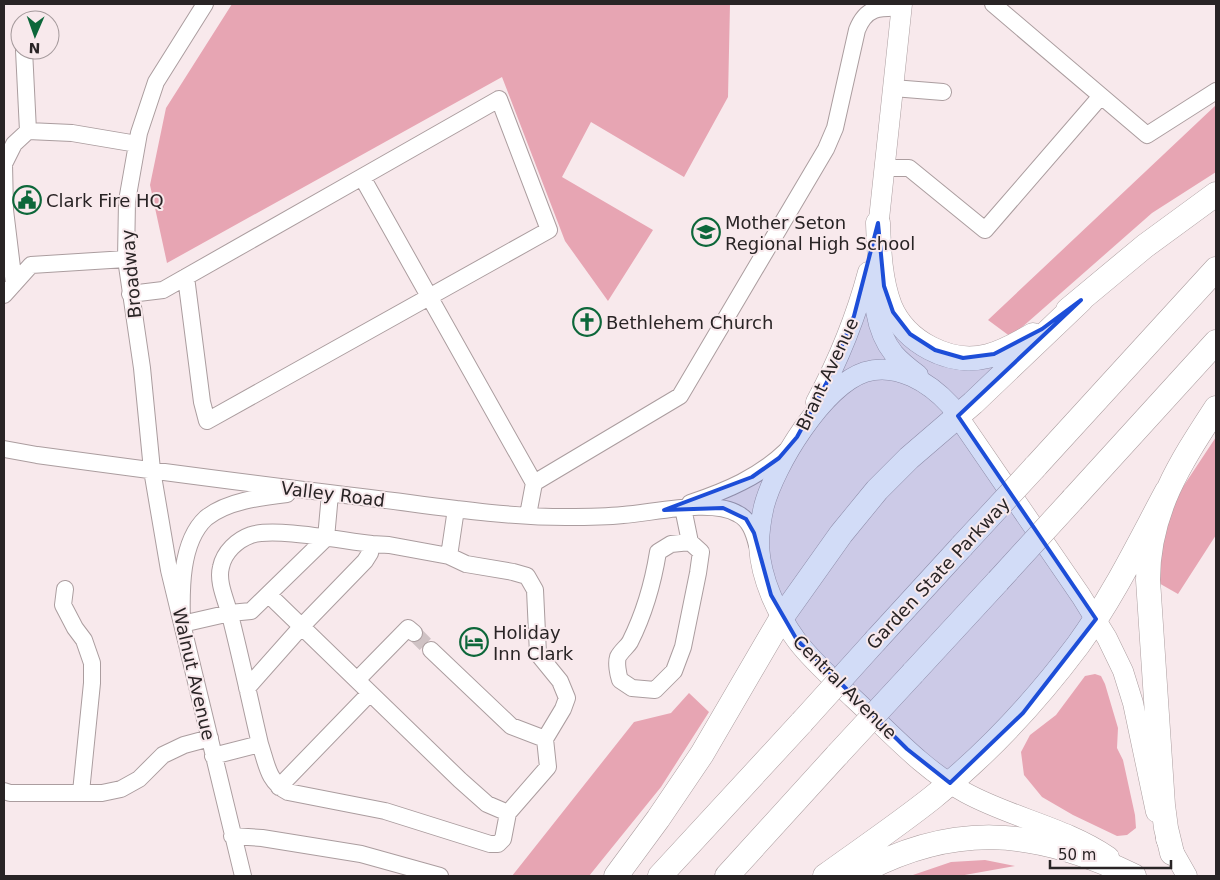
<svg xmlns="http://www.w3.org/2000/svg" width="1220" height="880" font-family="'DejaVu Sans',sans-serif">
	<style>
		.green { fill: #e7a5b3 }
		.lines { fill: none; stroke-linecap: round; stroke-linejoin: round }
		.minor-tunnel { stroke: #cfc2c4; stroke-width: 16; stroke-dasharray: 16 8; stroke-linecap: butt }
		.minor-casing { stroke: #ab9d9f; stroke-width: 18 }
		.major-casing { stroke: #ab9d9f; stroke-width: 21 }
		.highway-casing { stroke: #ab9d9f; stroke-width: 25 }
		.minor { stroke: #fff; stroke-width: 16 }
		.major { stroke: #fff; stroke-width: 20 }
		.highway { stroke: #fff; stroke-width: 24 }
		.highway-bridge-casing { stroke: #ab9d9f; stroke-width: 25; stroke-linecap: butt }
		.highway-bridge { stroke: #fff; stroke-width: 24 }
		.marked { fill: #1d4ed8; fill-opacity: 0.2; stroke: #1d4ed8; stroke-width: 4; stroke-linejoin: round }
		.labels { text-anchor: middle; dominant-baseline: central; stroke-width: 4; stroke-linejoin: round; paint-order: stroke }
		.poi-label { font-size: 18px; fill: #292425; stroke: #f8e9ec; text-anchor: start }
		.street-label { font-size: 18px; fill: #292425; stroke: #f8e9ec }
	</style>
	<rect width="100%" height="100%" fill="#f8e9ec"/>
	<!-- green -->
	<path class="green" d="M232 4H730L728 97 684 177 591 122 562 177 653 230 608 301 565 241 502 77 167 263 150 185 166 108Z
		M1216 105V172L1152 213 1011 337 988 320Z
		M1216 437V535L1178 594 1157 582 1167 511Z
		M1095 674 1101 676 1105 684 1118 728 1117 748 1123 760 1135 815 1136 828 1127 835 1117 836 1073 815 1042 797 1024 775 1021 752 1030 735 1056 715 1085 676Z
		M689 693 709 712 661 787 589 876H512L634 722 671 713Z
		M985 860 1015 866 959 876H910L951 862Z"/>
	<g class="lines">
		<!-- minor-tunnel -->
		<path class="minor-tunnel" d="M414 633 431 650"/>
		<defs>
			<path id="minor" d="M205 4 156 82 139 133 127 201 126 259 142 368 152 470 169 570 243 876
				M993 4 1147 135 1216 91
				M24 50 28 131 72 133 137 144
				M893 88 943 92
				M884 168H909L985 230 1101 96
				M186 277 202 402 207 421 549 230 499 99 362 177
				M14 284 5 210 4 164 14 144 28 131
				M130 294 163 290 362 177 534 483
				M4 295 31 265 126 259
				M4 449 37 455C148 470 259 485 370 498 435 506 501 517 566 517 585 517 604 517 623 515 653 513 712 498 738 514 750 520 754 533 757 545
				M287 494C261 497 227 501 206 518 180 542 181 592 182 624L230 613 251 611 326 538 330 494
				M690 503C726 491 759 477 786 451
				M683 508 690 542 671 544 658 552C653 583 644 614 630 642 627 647 621 651 618 657 616 663 618 674 620 680L632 688 655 690 674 671 683 647 698 573 701 552 690 542
				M528 515 534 483 680 396 826 149 835 128 857 30C866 7 879 7 902 8
				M65 589 63 605 75 628 84 640 92 663V683L81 792
				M269 595 460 780 487 804 508 813 548 767 545 739 563 709 567 698 560 681 538 654 535 590 527 576 513 572 466 564 449 556 456 509
				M431 650 511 726 545 739
				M357 680 408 628 414 633
				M247 688 302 626 365 561 370 553 372 544 389 545 449 556
				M260 744C250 701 241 658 230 615 226 600 217 582 221 567 224 552 237 540 251 535 276 527 343 541 372 544
				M213 756 260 744C267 765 268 782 288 792L385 811 490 844H498L503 839 508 813
				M279 787 370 693
				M4 791 10 793H102L121 789 139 779 163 755 184 745 210 738
				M232 836 262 838 361 854 440 876"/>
			<path id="major" d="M877 238 902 4
				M875 267C873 297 874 329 894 354 901 362 910 369 918 375
				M816 402C838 361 856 317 868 272
				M1166 839 1187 876
				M1109 857C1065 827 1012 818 966 793 923 770 889 731 853 698 834 680 813 662 797 641 777 614 761 580 759 546 759 533 761 519 764 506 775 465 823 386 865 372 897 362 930 383 950 405L1081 596 1107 638 1123 671 1133 703 1156 812"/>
			<path id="highway" d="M878 223C879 250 880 280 890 306 905 342 950 366 988 356 1004 352 1019 343 1033 335
				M1068 310 1145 246 1216 194
				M1035 467 1216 269
				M1073 499 1216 342
				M876 640 962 546
				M913 673 998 581
				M1172 853 1166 828 1163 805 1148 580C1148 512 1180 463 1216 408
				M616 876 658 819 702 754 782 617 841 534 877 490 909 458 973 403 1081 300
				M660 876 802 722
				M727 876 838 754
				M825 876C861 850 898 825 932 798 987 754 1036 701 1078 645 1113 597 1139 543 1167 491
				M854 876C952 821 1034 828 1134 876"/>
		</defs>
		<!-- minor casing -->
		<use href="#minor" class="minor-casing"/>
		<!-- major casing -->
		<use href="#major" class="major-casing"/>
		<!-- highway casing -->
		<use href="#highway" class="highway-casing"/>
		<!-- minor -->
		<use href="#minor" class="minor"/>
		<!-- major -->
		<use href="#major" class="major"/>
		<!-- highway -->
		<use href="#highway" class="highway"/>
		<defs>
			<path id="highway-bridge" d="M962 546 1035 467
				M998 581 1073 499
				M802 722 876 640
				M838 754 913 673"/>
		</defs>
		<!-- highway-bridge casing -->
		<use href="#highway-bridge" class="highway-bridge-casing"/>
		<!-- highway-bridge -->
		<use href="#highway-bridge" class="highway-bridge"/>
	</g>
	<!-- marked area -->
	<path class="marked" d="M878 223 884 286 893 312 910 334 935 350 963 358 994 354 1042 329 1081 300 958 416 1096 619 1023 713 950 783 907 749 797 640 771 595 754 533 746 519 723 508 664 510 752 477 779 458 797 437 827 382 854 316Z"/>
	<!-- icons -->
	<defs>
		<symbol id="civic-ring" viewBox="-11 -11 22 22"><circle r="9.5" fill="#f8e9ec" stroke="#0d673a" stroke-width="1.5"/><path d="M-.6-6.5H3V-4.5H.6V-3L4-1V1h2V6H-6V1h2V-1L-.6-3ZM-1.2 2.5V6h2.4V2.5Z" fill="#0d673a"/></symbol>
		<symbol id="school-ring" viewBox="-11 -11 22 22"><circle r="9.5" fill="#f8e9ec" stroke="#0d673a" stroke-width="1.5"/><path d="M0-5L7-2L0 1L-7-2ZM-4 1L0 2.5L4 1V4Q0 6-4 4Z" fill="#0d673a"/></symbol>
		<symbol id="church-ring" viewBox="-11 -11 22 22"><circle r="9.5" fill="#f8e9ec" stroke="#0d673a" stroke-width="1.5"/><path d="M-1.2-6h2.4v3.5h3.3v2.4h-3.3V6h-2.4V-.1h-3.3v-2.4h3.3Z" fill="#0d673a"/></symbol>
		<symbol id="hotel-ring" viewBox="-11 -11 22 22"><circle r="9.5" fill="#f8e9ec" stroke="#0d673a" stroke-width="1.5"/><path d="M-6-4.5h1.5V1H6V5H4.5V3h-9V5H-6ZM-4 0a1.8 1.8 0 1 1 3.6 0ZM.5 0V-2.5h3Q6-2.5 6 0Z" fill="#0d673a"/></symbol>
	</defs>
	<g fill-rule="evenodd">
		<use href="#civic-ring" x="11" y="184" width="32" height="32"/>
		<use href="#school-ring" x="690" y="216" width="32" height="32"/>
		<use href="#church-ring" x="571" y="306" width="32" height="32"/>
		<use href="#hotel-ring" x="458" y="626" width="32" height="32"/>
	</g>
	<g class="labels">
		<!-- poi labels -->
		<g class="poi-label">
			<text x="46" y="200">Clark Fire HQ</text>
			<text x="725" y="222">Mother Seton<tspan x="725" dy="21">Regional High School</tspan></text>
			<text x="606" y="322">Bethlehem Church</text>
			<text x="493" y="632">Holiday<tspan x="493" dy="21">Inn Clark</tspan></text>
		</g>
		<!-- street labels -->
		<g class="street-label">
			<text transform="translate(131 274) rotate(-95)">Broadway</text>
			<text transform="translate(827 374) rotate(-65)">Brant Avenue</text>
			<text transform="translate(333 494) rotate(7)">Valley Road</text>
			<text transform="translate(938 573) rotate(-47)">Garden State Parkway</text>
			<text transform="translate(194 674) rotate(77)">Walnut Avenue</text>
			<text transform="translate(845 687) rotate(45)">Central Avenue</text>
		</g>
	</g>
	<!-- border -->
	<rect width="1220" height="880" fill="none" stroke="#292425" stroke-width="10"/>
	<!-- north arrow -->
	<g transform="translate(35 35) rotate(182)"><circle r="24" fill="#f8e9ec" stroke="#a59a9c"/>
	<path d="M0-4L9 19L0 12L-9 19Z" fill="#0d673a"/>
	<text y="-8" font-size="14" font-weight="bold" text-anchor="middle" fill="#292425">N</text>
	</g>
	<!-- scale -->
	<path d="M1050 860v8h121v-8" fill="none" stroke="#292425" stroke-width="2.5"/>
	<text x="1058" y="860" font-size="15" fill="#292425" stroke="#f8e9ec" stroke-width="4" paint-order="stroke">50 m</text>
</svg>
